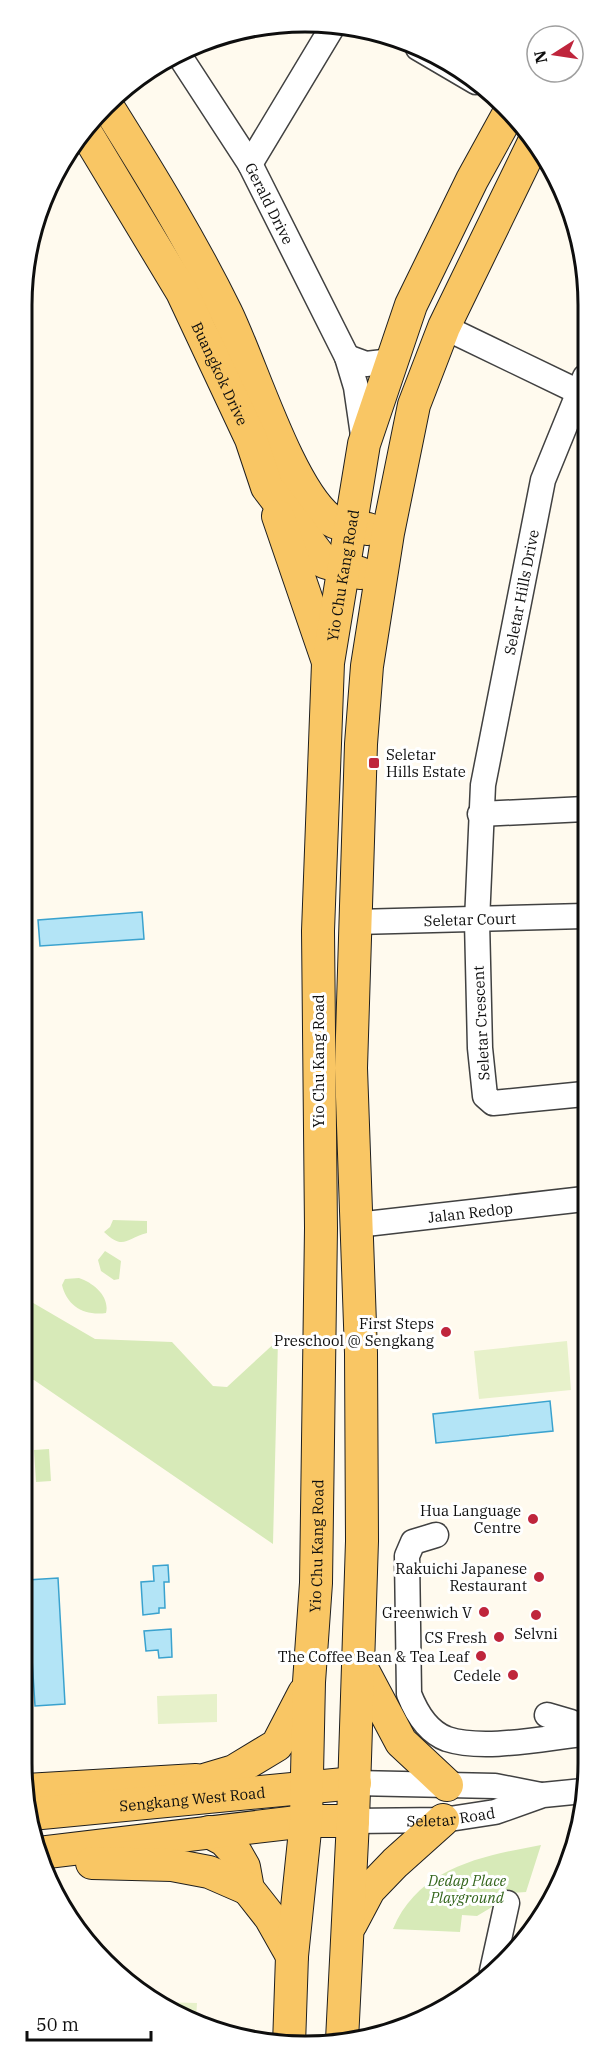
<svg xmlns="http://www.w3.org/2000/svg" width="609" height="2067" font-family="'IBM Plex Serif',serif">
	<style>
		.green { fill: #d7eab8 }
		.pitch { fill: #e7f1ca }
		.water { fill: #b3e4f6; stroke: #3aa2ce; stroke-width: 1.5 }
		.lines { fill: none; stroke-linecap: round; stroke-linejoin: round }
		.minor-casing { stroke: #414141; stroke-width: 27 }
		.major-casing { stroke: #1f1f1f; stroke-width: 34 }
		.minor { stroke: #fff; stroke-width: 24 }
		.major { stroke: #f9c664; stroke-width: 32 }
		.poi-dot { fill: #bf253c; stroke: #fff; stroke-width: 2 }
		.labels { text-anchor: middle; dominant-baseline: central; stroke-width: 6; stroke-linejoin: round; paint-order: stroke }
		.street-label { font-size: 15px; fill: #0e0e0e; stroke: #fff }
		.poi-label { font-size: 15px; fill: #0e0e0e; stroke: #fff; text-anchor: end }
		.park-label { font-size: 15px; font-style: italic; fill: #34661d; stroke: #fff }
		.rim { fill: none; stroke: #0e0e0e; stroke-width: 3 }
	</style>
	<rect width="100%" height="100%" fill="#fffaee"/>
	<!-- green -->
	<path class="green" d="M113 1220 147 1221V1233C126 1238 124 1251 104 1232L110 1227Z
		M105 1251 121 1261 119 1279 114 1280 101 1271 98 1260Z
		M79 1278C94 1283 110 1297 106 1313 84 1316 67 1306 62 1285L65 1279Z
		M23 1297 95 1339 172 1342 213 1386 227 1387 278 1340 273 1544 34 1380 22 1381Z
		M49 1449 51 1481 36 1482 34 1450Z
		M541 1845 526 1892 495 1894 492 1907 477 1916 462 1915 460 1932 393 1929C419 1867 483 1856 541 1845Z"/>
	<!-- pitch -->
	<path class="pitch" d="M567 1341 571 1390 479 1399 474 1351Z
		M217 1694V1722L158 1724 157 1696Z
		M160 2002 197 2003 196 2021 179 2017Z"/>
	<!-- water -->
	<path class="water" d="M142 912 144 939 40 946 38 920Z
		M550 1401 553 1431 436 1443 433 1414Z
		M168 1565 169 1582H164L165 1608H159V1613L143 1615 141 1582 154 1581 153 1566Z
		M58 1578 65 1704 35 1706 27 1580Z
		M171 1629 172 1657 159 1658 158 1650 146 1651 144 1631Z"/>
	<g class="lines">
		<defs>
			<g id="minor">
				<path d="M418 48 476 82"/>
				<path id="s1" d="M179 55 250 164 347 357 356 387 364 442"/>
				<path d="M250 164 333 26"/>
				<path d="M444 327 585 395"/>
				<path d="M347 357 366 364 392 361"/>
				<path d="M480 814 585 809"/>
				<path id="s2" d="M356 922 584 916"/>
				<path id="s3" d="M584 1094 493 1103 485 1096 480 1048 477 921 483 785 543 480 585 377"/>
				<path id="s4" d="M357 1225 584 1199"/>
				<path d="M436 1535 413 1542 407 1556 409 1694C416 1712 428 1732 447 1739 484 1751 544 1738 583 1734"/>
				<path d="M547 1715 571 1722 583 1734"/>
				<path d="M355 1783 495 1786 541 1795"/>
				<path id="s5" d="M353 1821 443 1820 495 1812 543 1795 583 1791"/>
				<path d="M492 1971 507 1903"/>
			</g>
			<g id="major">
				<path d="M108 107C150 174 191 241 226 312 251 363 288 486 329 519 338 526 357 527 368 529"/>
				<path id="s6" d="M85 131 182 292 251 439 267 487 324 562 360 573"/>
				<path d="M278 516 327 659"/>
				<path d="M358 1661 401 1742 447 1785"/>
				<path d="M26 1790 196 1780"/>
				<path d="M188 1791 207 1779 234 1771 277 1745 304 1693"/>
				<path id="s7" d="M31 1814 355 1783"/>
				<path d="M209 1832 224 1840 236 1853 244 1867 248 1889 270 1917 292 1956"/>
				<path d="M39 1853 306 1821H353"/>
				<path d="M92 1863 172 1865 209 1872 248 1889"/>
				<path d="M351 1924 369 1890 395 1863 443 1820"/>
				<path d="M342 2040 353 1821 362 1541 361 1353 351 1068 361 744 367 666 388 533 414 405 444 327 533 144"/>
				<path id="s8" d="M289 2045 292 1956 306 1821 309 1682 316 1583 321 1228 318 931 328 663 364 444 411 305 472 180 510 111"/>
			</g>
		</defs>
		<!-- minor casing -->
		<use href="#minor" class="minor-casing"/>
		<!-- major casing -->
		<use href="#major" class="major-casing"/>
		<!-- minor -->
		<use href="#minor" class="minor"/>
		<!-- major -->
		<use href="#major" class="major"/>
	</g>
	<!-- markers -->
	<g class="poi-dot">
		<rect x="368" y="757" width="12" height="12" rx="3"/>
		<circle cx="446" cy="1332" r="6"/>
		<circle cx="533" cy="1519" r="6"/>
		<circle cx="539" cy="1577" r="6"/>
		<circle cx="484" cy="1612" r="6"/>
		<circle cx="536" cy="1615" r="6"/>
		<circle cx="499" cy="1637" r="6"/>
		<circle cx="481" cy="1656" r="6"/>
		<circle cx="513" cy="1675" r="6"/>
	</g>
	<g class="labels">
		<!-- street labels -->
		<g class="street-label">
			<text stroke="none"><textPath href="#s1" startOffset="174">Gerald Drive</textPath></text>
			<text stroke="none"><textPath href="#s6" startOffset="278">Buangkok Drive</textPath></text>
			<text stroke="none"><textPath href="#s8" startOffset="1472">Yio Chu Kang Road</textPath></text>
			<text stroke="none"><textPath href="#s3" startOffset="610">Seletar Hills Drive</textPath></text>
			<text stroke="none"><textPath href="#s2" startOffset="114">Seletar Court</textPath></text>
			<text transform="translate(481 1023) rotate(-93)">Seletar Crescent</text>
			<text transform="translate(318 1061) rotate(-90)">Yio Chu Kang Road</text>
			<text stroke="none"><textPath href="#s4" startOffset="114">Jalan Redop</textPath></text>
			<text stroke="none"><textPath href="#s8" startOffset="500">Yio Chu Kang Road</textPath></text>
			<text stroke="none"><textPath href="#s7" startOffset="162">Sengkang West Road</textPath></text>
			<text stroke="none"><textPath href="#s5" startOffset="98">Seletar Road</textPath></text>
		</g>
		<!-- poi labels -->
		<g class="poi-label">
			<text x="386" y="754" text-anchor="start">Seletar<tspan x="386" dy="17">Hills Estate</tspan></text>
			<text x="434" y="1323">First Steps<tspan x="434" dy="17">Preschool @ Sengkang</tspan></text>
			<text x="521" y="1510">Hua Language<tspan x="521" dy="17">Centre</tspan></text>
			<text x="527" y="1568">Rakuichi Japanese<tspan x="527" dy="17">Restaurant</tspan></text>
			<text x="472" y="1612">Greenwich V</text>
			<text x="536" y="1633" text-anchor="middle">Selvni</text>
			<text x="487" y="1637">CS Fresh</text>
			<text x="469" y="1656">The Coffee Bean &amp; Tea Leaf</text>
			<text x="501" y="1675">Cedele</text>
		</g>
		<!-- park labels -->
		<g class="park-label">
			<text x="467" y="1880">Dedap Place<tspan x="467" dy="17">Playground</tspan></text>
		</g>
	</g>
	<!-- crop -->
	<path d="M0 0H609V2067H0ZM305 32H305A273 273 0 0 1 578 305V1763A273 273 0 0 1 305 2036H305A273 273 0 0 1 32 1763V305A273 273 0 0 1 305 32Z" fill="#fff" fill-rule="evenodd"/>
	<path class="rim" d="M305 32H305A273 273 0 0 1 578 305V1763A273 273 0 0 1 305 2036H305A273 273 0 0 1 32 1763V305A273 273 0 0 1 305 32Z"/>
	<!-- north arrow -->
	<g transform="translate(555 54) rotate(258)"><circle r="28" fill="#ffffff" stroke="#9f9f9f" stroke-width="1.5"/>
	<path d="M0-4.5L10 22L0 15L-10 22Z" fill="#bf253c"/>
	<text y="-9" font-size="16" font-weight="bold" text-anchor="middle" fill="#0e0e0e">N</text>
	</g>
	<!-- scale -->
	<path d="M27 2031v9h124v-9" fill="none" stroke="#0e0e0e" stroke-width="3"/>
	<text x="36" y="2031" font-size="18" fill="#0e0e0e" stroke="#ffffff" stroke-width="4.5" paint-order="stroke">50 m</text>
</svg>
